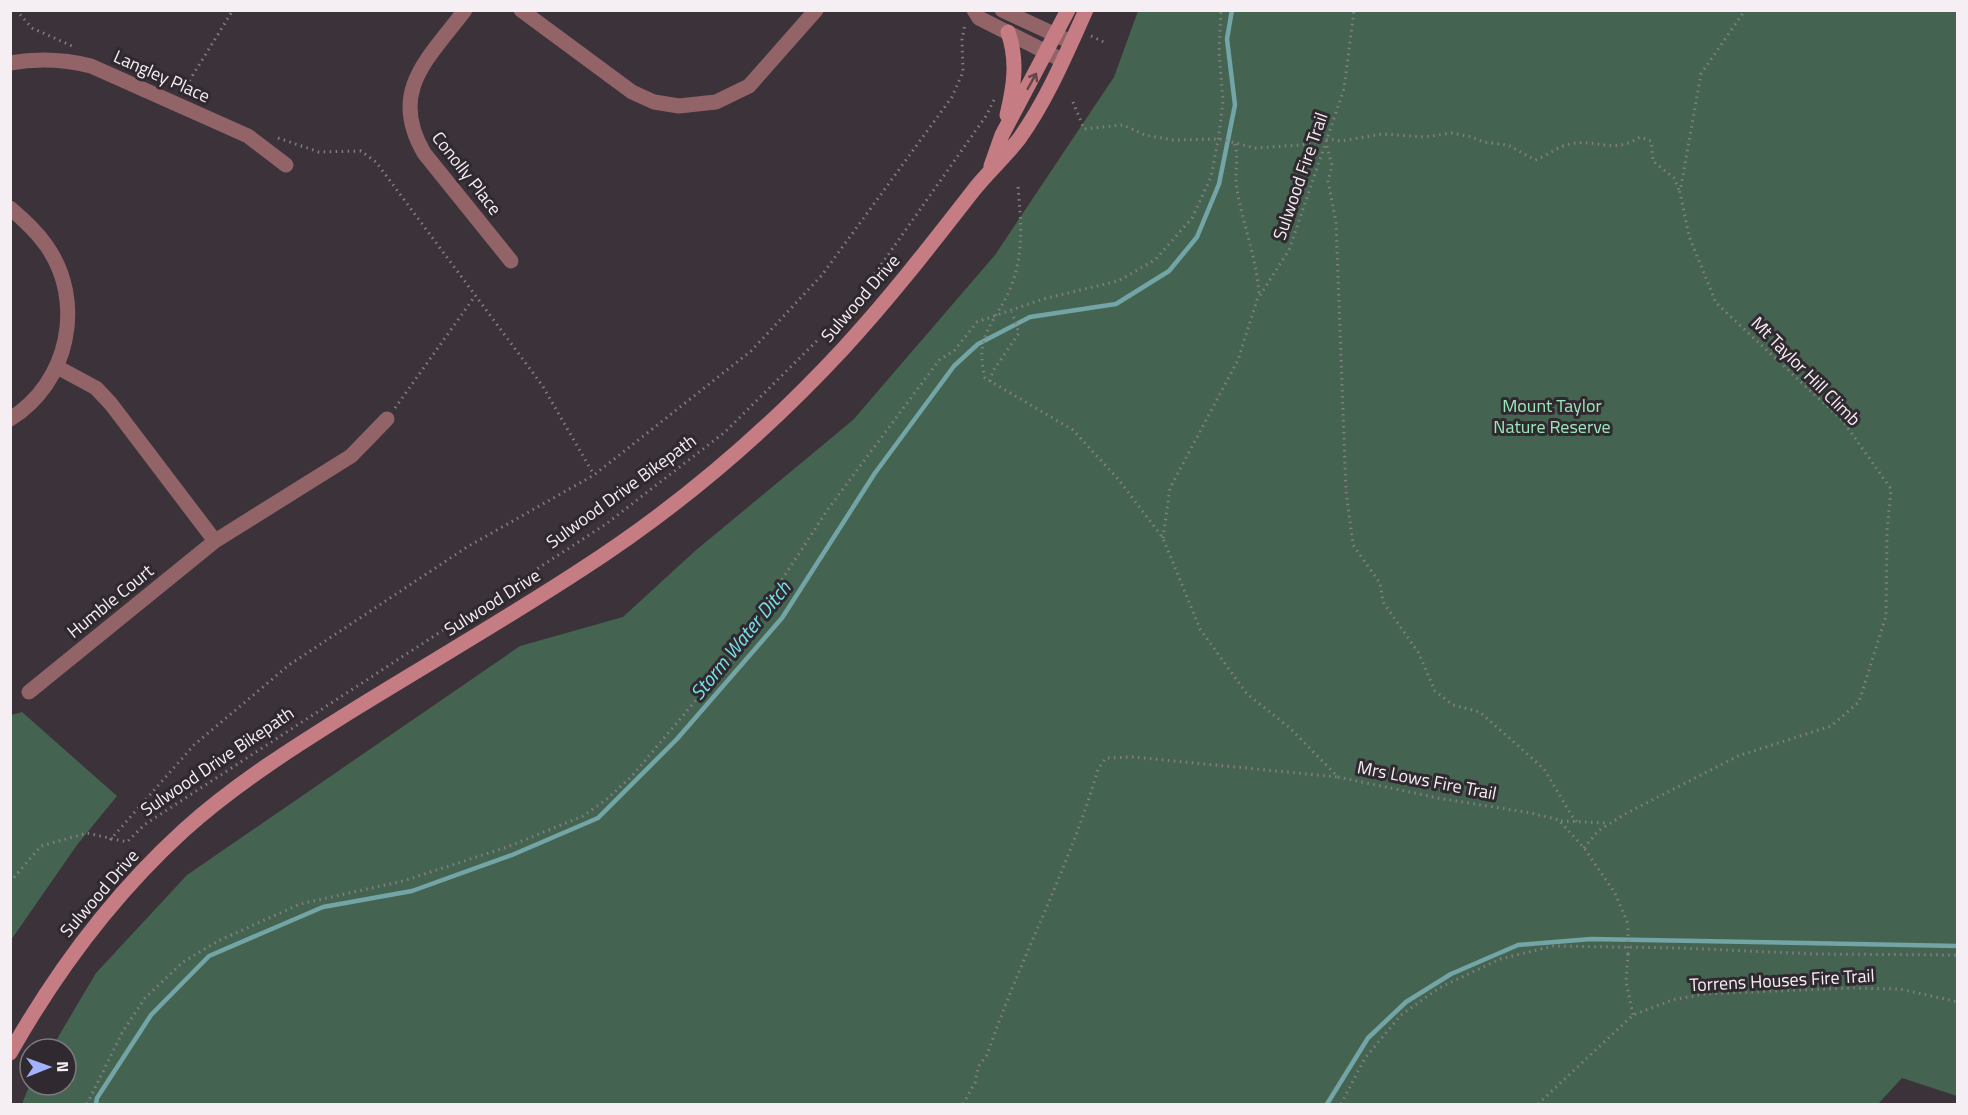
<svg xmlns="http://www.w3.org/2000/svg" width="1968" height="1115" font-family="'Titillium Web',sans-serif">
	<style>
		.green { fill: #446451 }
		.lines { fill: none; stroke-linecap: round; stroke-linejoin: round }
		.stream { stroke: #73a4a6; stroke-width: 4.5 }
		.path { stroke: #847d83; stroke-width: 3; stroke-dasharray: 1.5 4.5; stroke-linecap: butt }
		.minor { stroke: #926468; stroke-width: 15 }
		.tertiary { stroke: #926468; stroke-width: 15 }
		.secondary { stroke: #c57d83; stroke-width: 15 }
		.path-bridge { stroke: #847d83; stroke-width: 3; stroke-dasharray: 1.5 4.5; stroke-linecap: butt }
		.oneway { stroke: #65464d }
		.labels { text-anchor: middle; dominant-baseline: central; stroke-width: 6; stroke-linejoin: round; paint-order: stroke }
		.street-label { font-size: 18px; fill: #f5eff4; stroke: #312930 }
		.park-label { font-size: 18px; fill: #99e8b9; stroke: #312930 }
		.water-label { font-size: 20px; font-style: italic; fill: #75e4e7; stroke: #312930 }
	</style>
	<rect width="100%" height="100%" fill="#3b323a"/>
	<!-- green -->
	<path class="green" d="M1138 11H1957V1096L1902 1078 1878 1104H22L30 1084 66 1085V1049H51L96 973 187 875 520 646 623 617 695 551 853 420 995 255 1114 77Z
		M22 712 117 796 77 845 11 940V715Z"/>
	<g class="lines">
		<!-- stream -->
		<path class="stream" d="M96 1104 97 1098 151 1015 209 956 323 907 412 891 512 855 598 818 677 739 782 618 875 473 954 366 978 344 1030 317 1116 304 1169 271 1197 237 1219 184 1235 105 1227 39 1232 10
			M1327 1104 1368 1038 1406 1002 1451 974 1518 945 1591 939 1958 946"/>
		<!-- path -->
		<path class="path" d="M16 10 32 28 72 46
			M1091 36 1104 42
			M183 91 233 10
			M1073 102 1084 129 1123 125 1145 135 1173 140 1220 139 1255 148 1302 145 1329 139 1341 141 1383 134 1424 137 1452 133 1472 137 1483 142 1508 145 1535 160C1547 156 1558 146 1570 144 1596 138 1612 155 1640 137L1651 141 1653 161 1674 178 1679 190
			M278 138 319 152 361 151 376 162 542 385 594 475
			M1235 144C1239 159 1234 175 1237 190 1243 225 1257 259 1259 295
			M1327 146 1332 166 1328 181 1336 222 1346 491 1353 545 1380 583 1383 602 1418 652 1435 691 1453 705 1480 712 1544 769 1572 816 1578 823
			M1018 187C1021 221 1024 251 1012 284 998 321 973 333 985 378L1073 430 1118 479 1163 538 1200 629 1247 694 1290 728 1338 777 1438 798 1531 813 1559 820 1584 848 1615 893 1628 924
			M990 381 993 371 1019 333 1012 312
			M395 408 475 296
			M1163 538 1170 488 1238 360 1257 300 1289 250 1344 89 1354 10
			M1561 821 1608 823
			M110 840 194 745 289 665 467 547 594 475 751 351 822 275 952 97 963 72 962 40 965 24
			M1584 848 1598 831 1625 814 1738 756 1831 726 1859 702 1886 616 1887 531 1891 489 1843 421 1716 303 1689 236 1680 192 1701 74 1745 10
			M10 882 41 846 87 833 127 842 144 825 606 524 725 432 852 306 986 116 994 100
			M1628 954 1626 981 1633 1015
			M87 1104 123 1031 145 998 183 962 218 941 300 904 403 881 507 847 583 816 607 799 632 776 729 661 828 509 940 359 954 351 977 322 1043 299 1118 281 1155 260 1192 218 1211 177 1219 135 1223 101 1219 52 1221 10
			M963 1104 975 1083 978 1067 987 1055C1020 958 1070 867 1098 769L1106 758 1133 757 1338 777
			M1341 1104 1365 1058 1401 1015 1439 988 1500 959 1553 946 1681 948 1814 954 1958 955
			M1538 1104 1633 1015 1672 1000 1705 994 1852 988 1900 989 1958 1002"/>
		<!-- minor -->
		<path class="minor" d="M465 10C428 59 388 91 424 153L511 261
			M521 10 632 92 654 102 679 106 716 102 749 86 816 10
			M10 63C39 58 63 59 91 66L248 136 286 165
			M10 208C23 219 36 231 46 245 86 301 69 383 10 419
			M57 367 96 388 111 404 215 541 351 456 387 419
			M29 692 215 541"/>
		<!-- tertiary -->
		<path class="tertiary" d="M974 10 979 18 1062 60
			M1002 10 1071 42"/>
		<!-- secondary -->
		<path class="secondary" d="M1007 115C1014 86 1018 61 1008 32
			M991 166 1002 135 1068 10
			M10 1053C57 970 113 895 183 831 236 783 297 745 358 707 431 662 507 618 579 571 674 510 765 433 842 350 889 299 931 245 973 191 987 173 1005 157 1019 139 1047 100 1066 54 1086 10"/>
		<!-- path-bridge -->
		<path class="path-bridge" d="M1628 954V924"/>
	</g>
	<!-- one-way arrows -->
	<defs><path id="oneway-shaft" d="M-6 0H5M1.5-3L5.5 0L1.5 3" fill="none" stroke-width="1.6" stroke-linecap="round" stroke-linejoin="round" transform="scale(1.5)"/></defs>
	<use class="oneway" href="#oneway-shaft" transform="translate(1032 81) rotate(-61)"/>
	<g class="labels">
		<!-- street labels -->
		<g class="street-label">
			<text transform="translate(162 76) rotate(24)">Langley Place</text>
			<text transform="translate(467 173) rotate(52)">Conolly Place</text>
			<text transform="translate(1300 176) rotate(-71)">Sulwood Fire Trail</text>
			<text transform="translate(860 298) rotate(-49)">Sulwood Drive</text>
			<text transform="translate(1806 371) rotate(45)">Mt Taylor Hill Climb</text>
			<text transform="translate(621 491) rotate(-36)">Sulwood Drive Bikepath</text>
			<text transform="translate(110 601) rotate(-39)">Humble Court</text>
			<text transform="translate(492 602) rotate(-32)">Sulwood Drive</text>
			<text transform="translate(217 761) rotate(-34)">Sulwood Drive Bikepath</text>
			<text transform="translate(1427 780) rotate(11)">Mrs Lows Fire Trail</text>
			<text transform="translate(99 893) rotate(-49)">Sulwood Drive</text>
			<text transform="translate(1782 980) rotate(-3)">Torrens Houses Fire Trail</text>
		</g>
		<!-- park labels -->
		<g class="park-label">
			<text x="1552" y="405">Mount Taylor<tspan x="1552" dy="21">Nature Reserve</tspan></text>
		</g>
		<!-- water labels -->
		<g class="water-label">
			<text transform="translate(740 640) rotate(-51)">Storm Water Ditch</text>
		</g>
	</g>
	<!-- border -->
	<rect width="1968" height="1115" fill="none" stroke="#f5eff4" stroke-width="24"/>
	<!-- north arrow -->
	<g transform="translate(48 1067) rotate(89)"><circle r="28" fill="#312930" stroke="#7f787e" stroke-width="1.5"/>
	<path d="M0-4.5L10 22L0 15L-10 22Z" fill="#a2b2fd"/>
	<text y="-9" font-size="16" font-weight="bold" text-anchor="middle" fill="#f5eff4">N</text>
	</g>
</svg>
